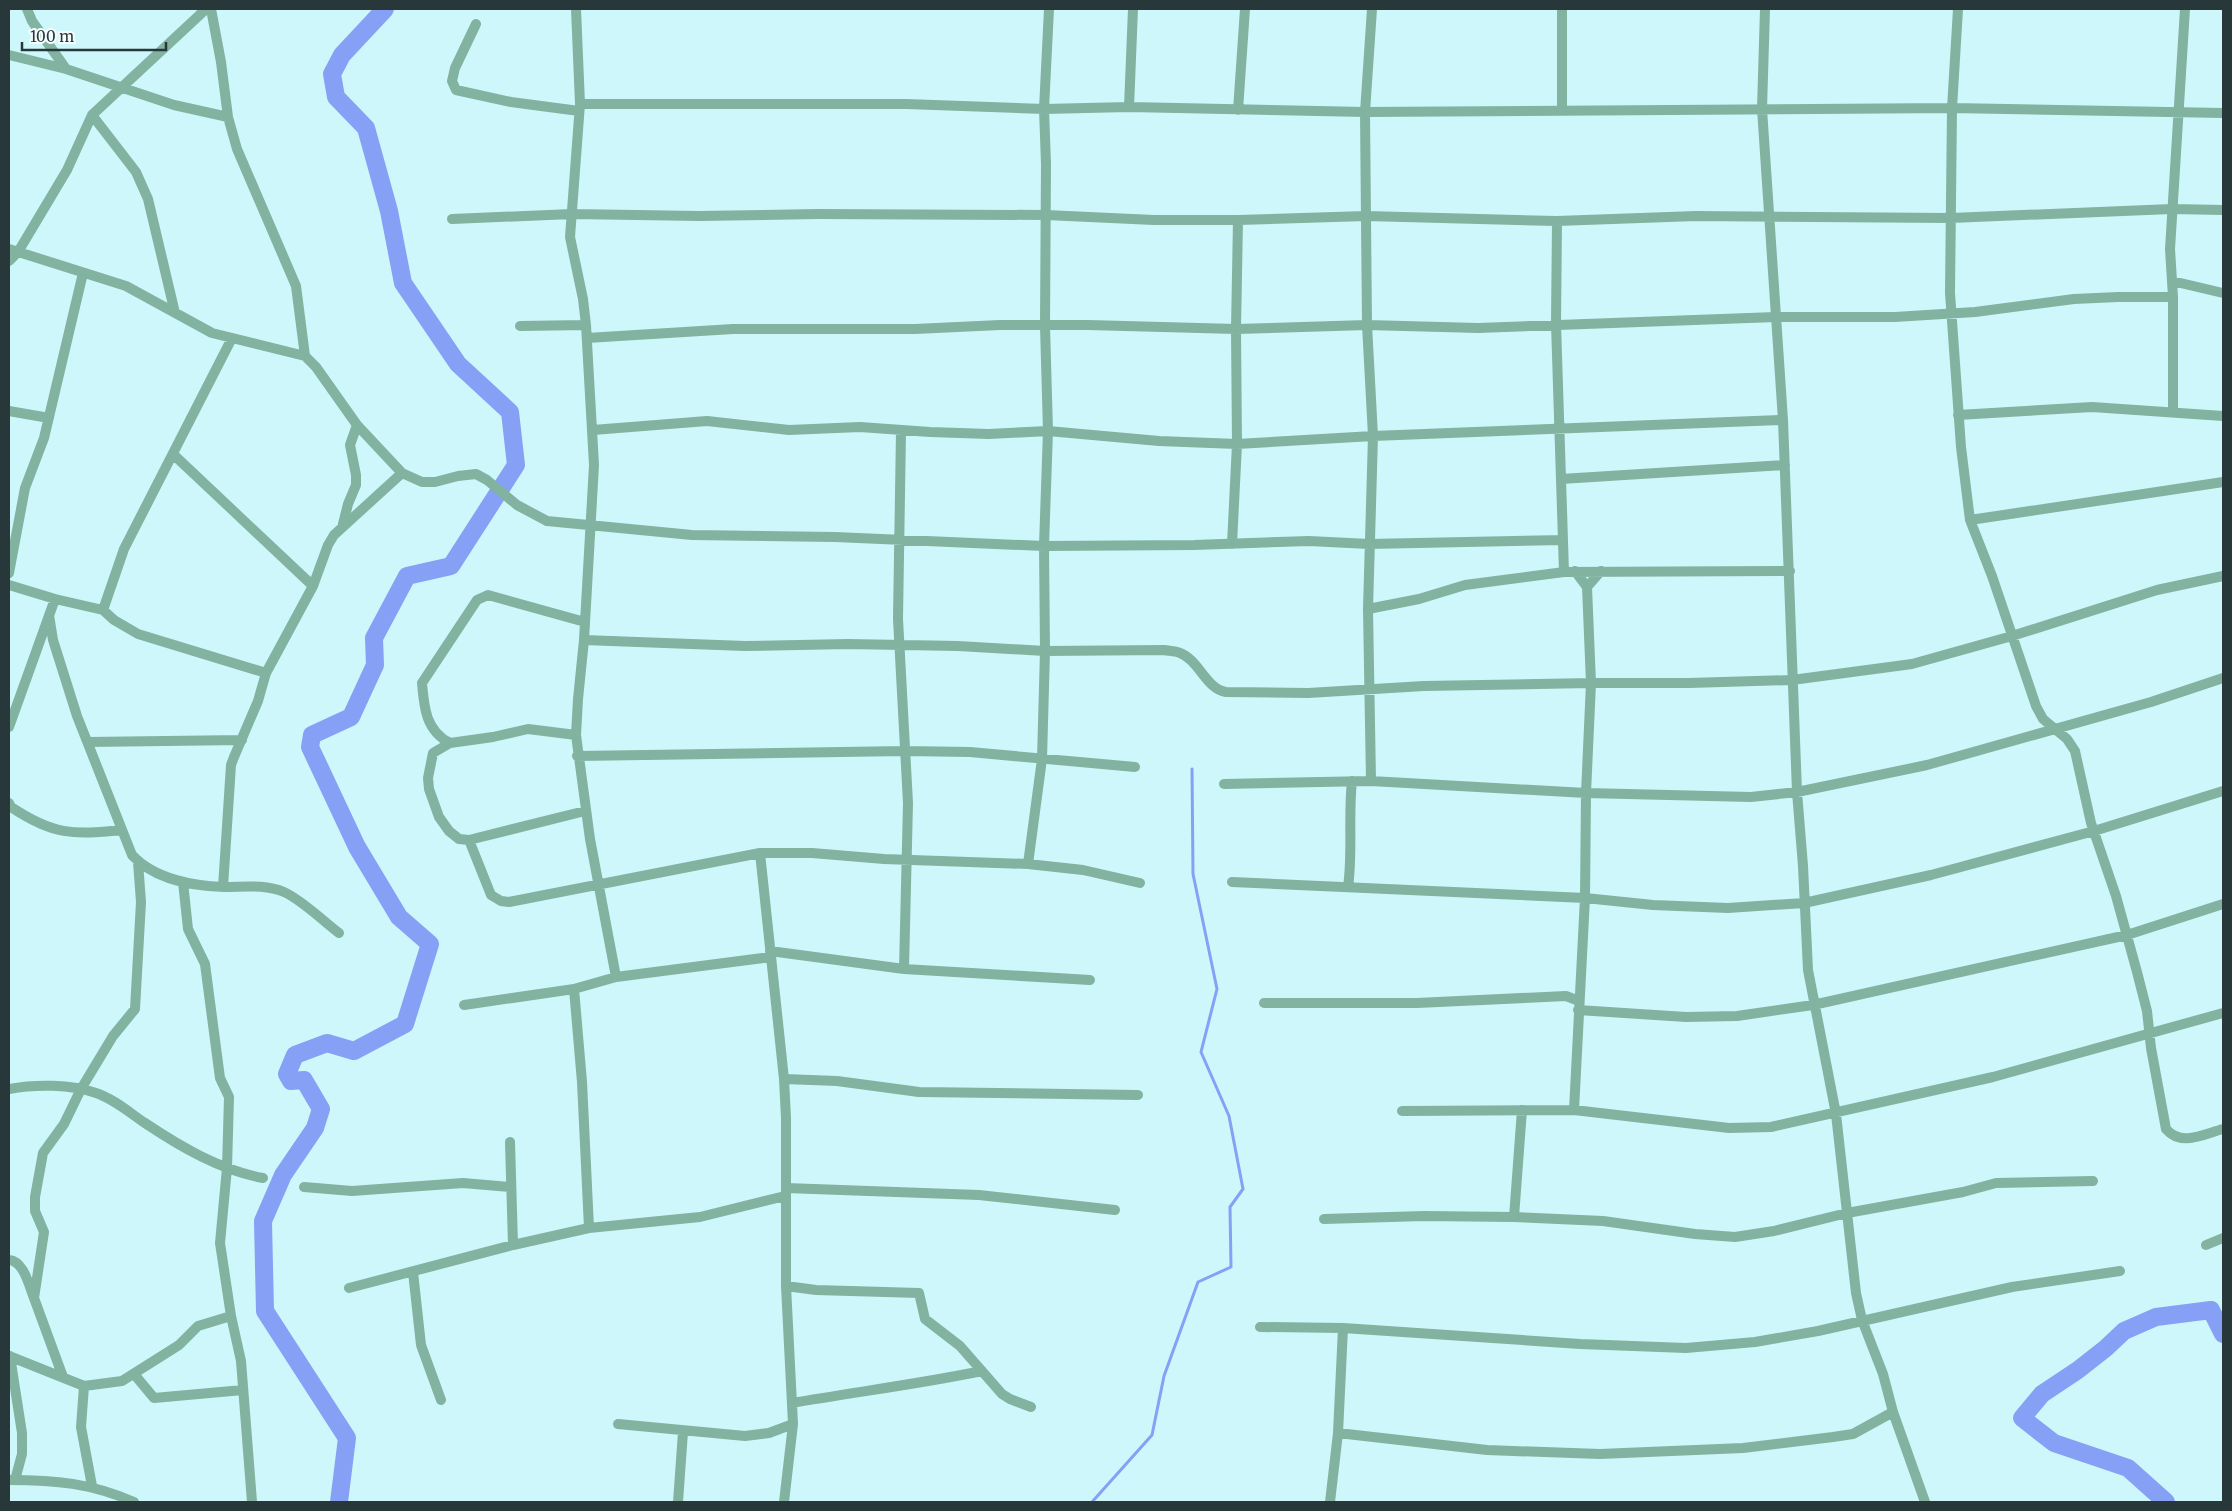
<svg xmlns="http://www.w3.org/2000/svg" width="2232" height="1511" font-family="Merriweather,serif">
	<style>
		.lines { fill: none; stroke-linecap: round; stroke-linejoin: round }
		.stream { stroke: #85a0f5; stroke-width: 3 }
		.river { stroke: #85a0f5; stroke-width: 18 }
		.street { stroke: #82b2a0; stroke-width: 10 }
	</style>
	<rect width="100%" height="100%" fill="#cef7fb"/>
	<g class="lines">
		<!-- stream -->
		<path class="stream" d="M1092 1502 1152 1435 1164 1376 1198 1282 1231 1267 1230 1207 1243 1189 1229 1116 1201 1052 1217 989 1193 874 1192 769"/>
		<!-- river -->
		<path class="river" d="M339 1502 347 1438 265 1311 263 1221 283 1175 315 1128 321 1109 304 1080 291 1081 287 1074 295 1055 327 1043 354 1051 405 1024 430 944 399 917 357 847 310 747 312 735 351 717 375 665 374 638 407 576 451 566 516 465 510 412 458 364 403 283 389 211 366 128 336 97 332 74 342 55 385 9
			M2166 1502 2128 1468 2054 1443 2022 1418 2042 1394 2078 1370 2106 1348 2124 1331 2156 1317 2211 1310 2223 1334"/>
		<!-- street -->
		<path class="street" d="M27 9 32 21 66 69
			M211 9 221 62 228 117 237 149 296 286 305 356
			M576 9 580 104 570 237 583 299 586 325 594 465 584 640 578 699 576 735 590 839 616 977
			M1562 9V109
			M1765 9 1762 109 1783 420 1797 792 1803 866 1808 970 1836 1114 1856 1293 1862 1320 1883 1374 1893 1412 1925 1502
			M1958 9 1952 108 1950 293 1961 447 1970 520 1992 576 2036 706 2043 719 2067 739 2075 751 2091 823 2116 896 2137 972 2147 1011 2151 1048 2166 1129C2181 1147 2204 1134 2223 1129
			M476 24 455 68 452 81 456 90 511 102 579 111
			M9 55 66 69 174 105 228 117
			M580 104H906L1044 109 1129 107 1365 112 1952 108 2223 113
			M1129 107 1133 9
			M1238 110 1245 9
			M92 115 136 172 148 199 175 313
			M452 219 572 214 699 216 818 214 1046 215 1154 220H1238L1366 216 1557 221 1696 216 1951 218 2172 209 2223 210
			M1557 221 1556 324 1564 572
			M9 249 126 286 212 333 305 356 316 367 357 425 402 473 422 482H435L458 476 476 474 487 480 517 505 547 521 692 535 835 537 1044 546 1194 545 1309 541 1369 544 1563 540
			M9 261 18 252 67 170 92 115 206 9
			M2172 281 2223 293
			M520 326 586 325
			M587 338 733 329H915L1000 325H1088L1236 329 1238 220
			M9 411 49 418
			M2173 411V297L2170 249 2185 9
			M1958 415 2092 407 2223 416
			M593 430 707 421 789 430 860 427 930 432 989 434 1048 431 1159 441 1237 444 1373 436 1783 420
			M174 455 313 586
			M1561 479 1785 465
			M1970 520 2223 482
			M343 524 348 504 356 485V475L350 445 357 425
			M1232 544 1237 444 1236 329 1367 325 1478 328 1776 317H1895L1975 312 2074 299 2118 297H2173
			M9 573 25 488 44 438 83 273
			M9 585 55 599 9 727
			M1587 587 1601 571
			M55 599 103 610 114 620 138 634 266 673
			M1368 609 1373 436 1367 325 1365 112 1372 9
			M103 610 124 549 232 338
			M49 615 53 640 77 716 132 855C154 879 193 886 224 887 244 887 265 884 284 892 302 900 323 921 339 933
			M584 640 745 646 848 644 958 646 1045 651 1164 650C1169 651 1175 651 1180 653 1199 660 1206 689 1226 692L1308 693 1424 686 1591 683H1689L1792 680 1912 664 2012 636 2157 590 2223 576
			M576 735 528 729 493 737 450 743 433 753 428 778 429 789 439 817 449 831 459 839 469 840 585 811
			M88 742 242 740
			M450 743C426 731 424 708 422 683L477 600 488 595 585 622
			M577 756 905 751 970 752 1135 767
			M1371 781 1368 609 1419 599 1465 585 1564 572 1790 571
			M1224 784 1371 781 1586 793 1751 797 1797 792 1927 765 2151 702 2223 678
			M9 803 11 807C53 835 72 835 122 830
			M469 840 491 895 501 901 509 902 760 853
			M1028 864 1042 759 1045 651 1044 546 1048 431 1045 326 1046 164 1044 109 1049 9
			M183 882 188 929 205 964 220 1078 229 1097 227 1168 220 1243 231 1316 241 1361 252 1502
			M1232 882 1585 898 1653 905 1728 908 1804 903 1931 875 2094 831 2223 791
			M223 887 231 765 234 757 258 701 266 673 313 586 328 545 334 535 402 473
			M1348 887C1353 852 1348 816 1352 781
			M770 951 904 969 908 803 898 619 901 431
			M904 969 1090 980
			M574 989 582 1082 589 1228
			M1264 1003H1417L1566 996 1579 1001
			M464 1005 574 989 616 977 771 957
			M1578 1010 1686 1017 1737 1016 1813 1005 2127 935 2223 904
			M784 1079 837 1081 919 1092 1138 1095
			M9 1089C35 1084 71 1084 96 1093 114 1099 130 1113 145 1123 181 1147 220 1170 263 1178
			M1574 1110 1585 898 1586 793 1591 683 1587 587 1575 571
			M1402 1111 1574 1110 1729 1128 1771 1127 1993 1077 2223 1013
			M510 1142 513 1245
			M304 1187 352 1191 463 1183 510 1187
			M786 1188 979 1195 1115 1210
			M1514 1217 1522 1110
			M1324 1219 1424 1216 1514 1217 1603 1221 1695 1234 1735 1237 1774 1231 1847 1213 1963 1192 1996 1183 2093 1181
			M2206 1245 2223 1238
			M9 1260C24 1261 29 1286 34 1298
			M413 1272 421 1345 441 1400
			M786 1286 816 1290 919 1293 925 1319 960 1346 1002 1394 1010 1399 1031 1407
			M349 1288 513 1245 589 1228 700 1217 785 1196
			M1260 1327 1343 1328 1580 1344 1686 1348 1755 1342 1818 1331 2012 1287 2120 1271
			M9 1356 84 1386 122 1381 179 1345 198 1326 231 1316
			M10 1356 22 1433V1454L15 1480
			M134 1374 154 1398 243 1390
			M63 1377 34 1298 44 1232 35 1211V1197L43 1153 64 1124 81 1089 113 1036 135 1009 141 902 138 862
			M84 1386 81 1427 92 1486
			M792 1403C855 1392 919 1384 982 1371
			M618 1424 745 1436 769 1433 793 1424
			M1338 1433 1487 1450 1600 1454 1743 1448 1833 1437 1853 1434 1893 1412
			M9 1480C55 1480 91 1483 134 1502
			M678 1502 683 1432
			M784 1502 793 1424 786 1286V1118L784 1079 760 853H812L884 859 1028 864 1083 870 1140 883
			M1330 1502 1338 1433 1343 1328"/>
	</g>
	<!-- border -->
	<rect width="2232" height="1511" fill="none" stroke="#28383a" stroke-width="20"/>
	<!-- scale -->
	<path d="M22 42v8h144v-8" fill="none" stroke="#28383a" stroke-width="2.5"/>
	<text x="30" y="42" font-size="15" fill="#28383a" stroke="#f5fdfe" stroke-width="4" paint-order="stroke">100 m</text>
</svg>
